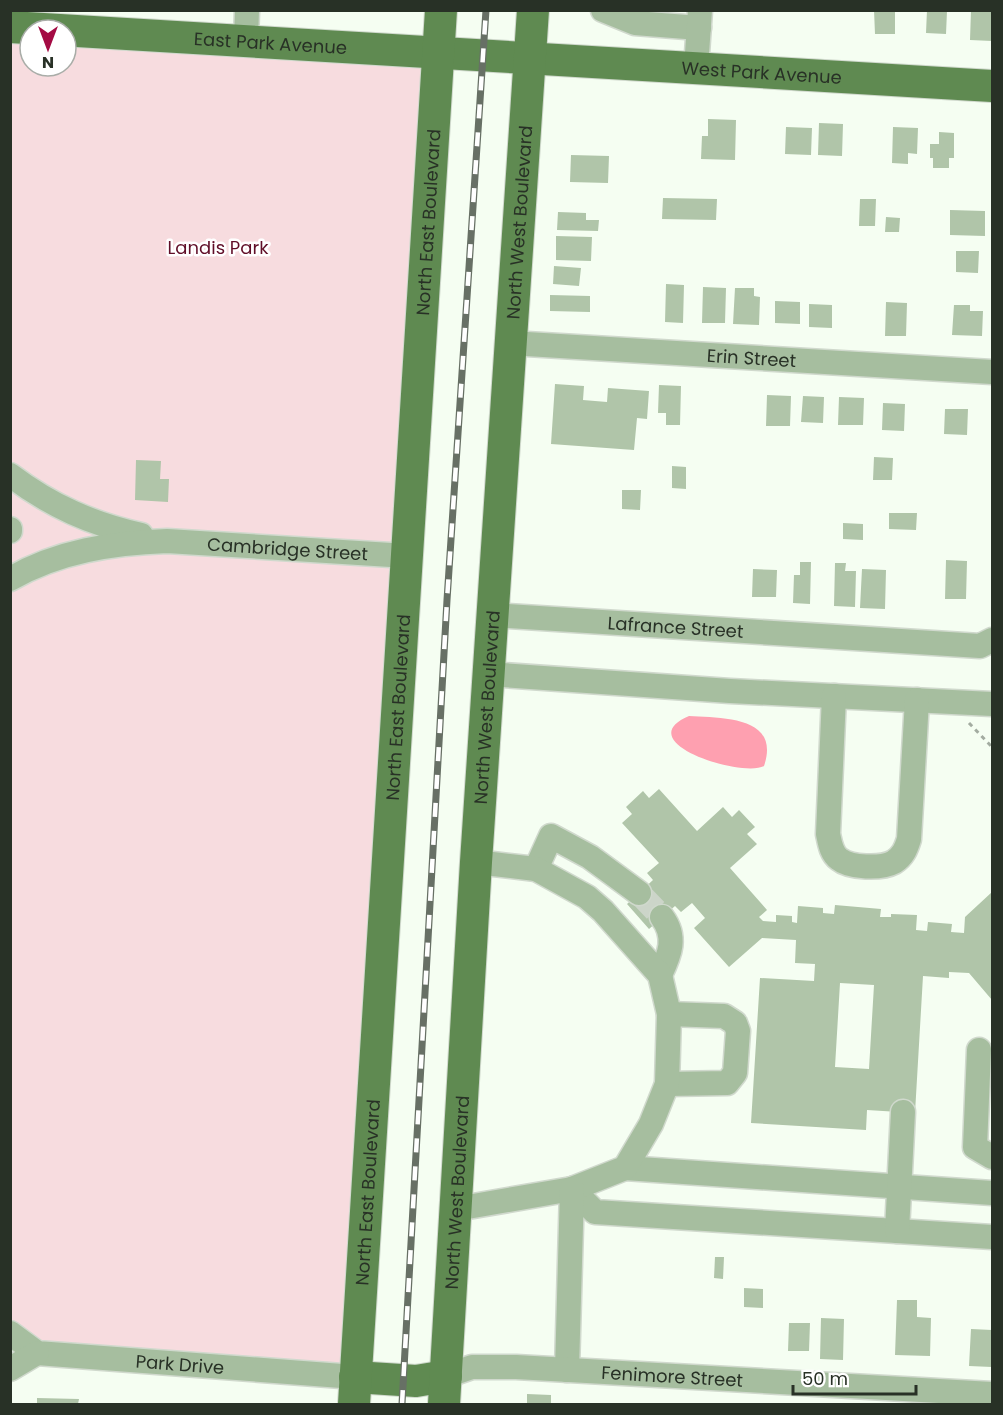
<svg xmlns="http://www.w3.org/2000/svg" width="1003" height="1415" font-family="Poppins,sans-serif">
	<style>
		.green { fill: #f7dcdf; fill-rule: evenodd }
		.water { fill: #fea0b0 }
		.building { fill: #b0c5a9; fill-rule: evenodd }
		.lines { fill: none; stroke-linecap: round; stroke-linejoin: round }
		.minor-tunnel { stroke: #ccd5c9; stroke-width: 24; stroke-dasharray: 24 12; stroke-linecap: butt }
		.minor-casing { stroke: #d0d9cd; stroke-width: 27 }
		.major-casing { stroke: #d0d9cd; stroke-width: 34 }
		.path { stroke: #a3aca1; stroke-width: 3; stroke-dasharray: 4.5 4.5; stroke-linecap: butt }
		.minor { stroke: #a6be9f; stroke-width: 24 }
		.major { stroke: #5f8a51; stroke-width: 32 }
		.rail-casing { stroke: #677065; stroke-width: 7 }
		.rail { stroke: #fff; stroke-width: 4.5; stroke-dasharray: 14; stroke-linecap: butt }
		.labels { text-anchor: middle; dominant-baseline: central; stroke-width: 5; stroke-linejoin: round; paint-order: stroke }
		.street-label { font-size: 18px; fill: #283126; stroke: #fff }
		.park-label { font-size: 18px; fill: #600e28; stroke: #fff }
	</style>
	<rect width="100%" height="100%" fill="#f5fef2"/>
	<!-- green -->
	<path class="green" d="M11 27 439 51 355 1377 23 1363 11 1346ZM30 30H66V66H30Z"/>
	<!-- water -->
	<path class="water" d="M689 716C722 718 781 716 764 766 742 778 628 742 689 716Z"/>
	<!-- building -->
	<path class="building" d="M874 10H895V34H875Z
		M927 10 947 11 946 34 926 33Z
		M971 10H992V41L970 40Z
		M708 119 736 120 735 160 701 159 702 136H708Z
		M819 123 843 124 842 156 818 155Z
		M786 127 812 128 811 155 785 154Z
		M893 127 918 128 917 154 908 153V164L892 163Z
		M939 132 954 133V158H949V168H933V158H930V144H939Z
		M571 155 609 156 608 183 570 182Z
		M663 198 717 199 716 220 662 219Z
		M860 199H876L875 226H859Z
		M950 210 985 211V236L950 235Z
		M558 212 586 213V220H599L598 231 557 230Z
		M886 217 900 218 899 232H885Z
		M556 236 592 237 591 261 556 260Z
		M956 251H979L978 273 956 272Z
		M554 266 581 268 579 286 553 284Z
		M666 284 684 285 683 323 665 322Z
		M703 287 726 288 725 323H702Z
		M735 288H754V296L760 297 759 325 733 324Z
		M550 295 590 296V312L550 311Z
		M775 301 800 302V324L775 323Z
		M886 302 907 303 906 336H885Z
		M809 304 832 305V328L809 327Z
		M954 305H970V311H983L982 336 952 335Z
		M555 384 584 386 583 400 607 402 608 388 649 391 647 419 637 418 634 450 551 444Z
		M659 385 681 386 680 425H666V413H658Z
		M767 395 791 396 790 426H766Z
		M803 396 824 397 823 423 801 422Z
		M839 397 864 398 863 425H838Z
		M883 403 905 404 904 431 882 430Z
		M945 409H968L967 435 944 434Z
		M874 457 893 458 892 480H873Z
		M136 460 161 461 160 479H169L168 502 135 500Z
		M672 466 686 467V489L672 488Z
		M622 490H641L640 510 622 509Z
		M889 513H917L916 530 889 529Z
		M843 523 863 524V540L843 539Z
		M946 560 967 561 966 599H945Z
		M800 562H811L810 604 793 603 794 575H800Z
		M835 563H846L845 571H856L855 607 834 606Z
		M753 569 777 570 776 597H752Z
		M862 569 886 570 885 609 860 608Z
		M659 789 697 831 723 807 732 817 739 810 755 827 747 834 757 844 730 868 767 910 759 917 763 921 776 922V915L792 916V922L797 923 798 906 823 908V913L834 914 835 905 881 909 880 917H891V914L917 915 916 930 927 931 928 922 952 924 951 932 964 933 965 917 992 892V1000L969 973 949 972V978L923 976 915 1113 867 1110 866 1130 751 1123 760 978 814 981 815 964 795 963 796 940 762 938 729 967 694 928 705 918 692 903 681 912 675 906 649 929 627 904 653 880 647 873 659 863 622 823 632 814 626 807 643 791 649 798ZM840 983 874 985 869 1069 835 1067Z
		M715 1257H724L723 1279 714 1278Z
		M744 1288 763 1289V1308L744 1307Z
		M897 1300H917V1317L931 1318 930 1356 895 1355Z
		M821 1318 844 1319 843 1360 820 1359Z
		M789 1323H810L809 1351H788Z
		M971 1329 992 1330V1367L969 1366Z
		M527 1394 551 1395V1404H527Z
		M37 1398 79 1399 78 1404H37Z"/>
	<g class="lines">
		<!-- minor-tunnel -->
		<path class="minor-tunnel" d="M639 893 662 917"/>
		<defs>
			<g id="minor">
				<path d="M603 10 635 23 699 28"/>
				<path d="M246 40 247 10"/>
				<path d="M696 68 700 10"/>
				<path id="s1" d="M510 343 992 372"/>
				<path d="M10 475C51 506 92 524 141 535"/>
				<path d="M10 529V531"/>
				<path id="s2" d="M10 579C58 551 113 543 167 541L407 556"/>
				<path id="s3" d="M492 615 980 646 992 640"/>
				<path d="M488 674 730 691 992 704"/>
				<path d="M834 696 828 834C830 843 831 853 839 859 850 868 881 869 894 862 903 856 906 849 909 839L917 700"/>
				<path d="M536 869 551 836 590 857 639 893"/>
				<path d="M660 975C670 954 677 937 662 917"/>
				<path d="M979 1050 975 1147 992 1157"/>
				<path d="M667 1084 727 1083 735 1073 738 1031 735 1023 724 1016 669 1014"/>
				<path d="M625 1168 992 1193"/>
				<path d="M572 1189 595 1212 992 1237"/>
				<path d="M456 1209 572 1189 625 1168 651 1124 667 1084 669 1014 660 975 603 911 587 897 536 869 476 862"/>
				<path d="M897 1231 903 1112"/>
				<path id="s4" d="M10 1333 37 1353 355 1377"/>
				<path d="M10 1369 37 1353"/>
				<path d="M567 1370 572 1189"/>
				<path id="s5" d="M446 1376 472 1367H516L992 1394"/>
			</g>
			<g id="major">
				<path id="s6" d="M10 27 992 86"/>
				<path d="M355 1377 416 1381 446 1376"/>
				<path id="s7" d="M354 1404 441 10"/>
				<path id="s8" d="M444 1404 476 862 533 10"/>
			</g>
		</defs>
		<!-- minor casing -->
		<use href="#minor" class="minor-casing"/>
		<!-- major casing -->
		<use href="#major" class="major-casing"/>
		<!-- path -->
		<path class="path" d="M969 723 992 747"/>
		<!-- minor -->
		<use href="#minor" class="minor"/>
		<!-- major -->
		<use href="#major" class="major"/>
		<defs>
			<path id="rail" d="M402 1404 447 600 486 10"/>
		</defs>
		<!-- rail casing -->
		<use href="#rail" class="rail-casing"/>
		<!-- rail -->
		<use href="#rail" class="rail"/>
	</g>
	<g class="labels">
		<!-- street labels -->
		<g class="street-label">
			<text stroke="none"><textPath href="#s6" startOffset="261">East Park Avenue</textPath></text>
			<text stroke="none"><textPath href="#s6" startOffset="753">West Park Avenue</textPath></text>
			<text stroke="none"><textPath href="#s7" startOffset="1184">North East Boulevard</textPath></text>
			<text stroke="none"><textPath href="#s8" startOffset="1184">North West Boulevard</textPath></text>
			<text stroke="none"><textPath href="#s1" startOffset="242">Erin Street</textPath></text>
			<text stroke="none"><textPath href="#s2" startOffset="284">Cambridge Street</textPath></text>
			<text stroke="none"><textPath href="#s3" startOffset="184">Lafrance Street</textPath></text>
			<text stroke="none"><textPath href="#s8" startOffset="698">North West Boulevard</textPath></text>
			<text stroke="none"><textPath href="#s7" startOffset="698">North East Boulevard</textPath></text>
			<text stroke="none"><textPath href="#s8" startOffset="212">North West Boulevard</textPath></text>
			<text stroke="none"><textPath href="#s7" startOffset="212">North East Boulevard</textPath></text>
			<text stroke="none"><textPath href="#s4" startOffset="177">Park Drive</textPath></text>
			<text stroke="none"><textPath href="#s5" startOffset="228">Fenimore Street</textPath></text>
		</g>
		<!-- park labels -->
		<g class="park-label">
			<text x="218" y="247">Landis Park</text>
		</g>
	</g>
	<!-- border -->
	<rect width="1003" height="1415" fill="none" stroke="#283126" stroke-width="24"/>
	<!-- north arrow -->
	<g transform="translate(48 48) rotate(180)"><circle r="28" fill="#ffffff" stroke="#a9ada8" stroke-width="1.5"/>
	<path d="M0-4.5L10 22L0 15L-10 22Z" fill="#a40b44"/>
	<text y="-9" font-size="16" font-weight="bold" text-anchor="middle" fill="#283126">N</text>
	</g>
	<!-- scale -->
	<path d="M793 1385v9h123v-9" fill="none" stroke="#283126" stroke-width="3"/>
	<text x="802" y="1385" font-size="18" fill="#283126" stroke="#ffffff" stroke-width="4.5" paint-order="stroke">50 m</text>
</svg>
